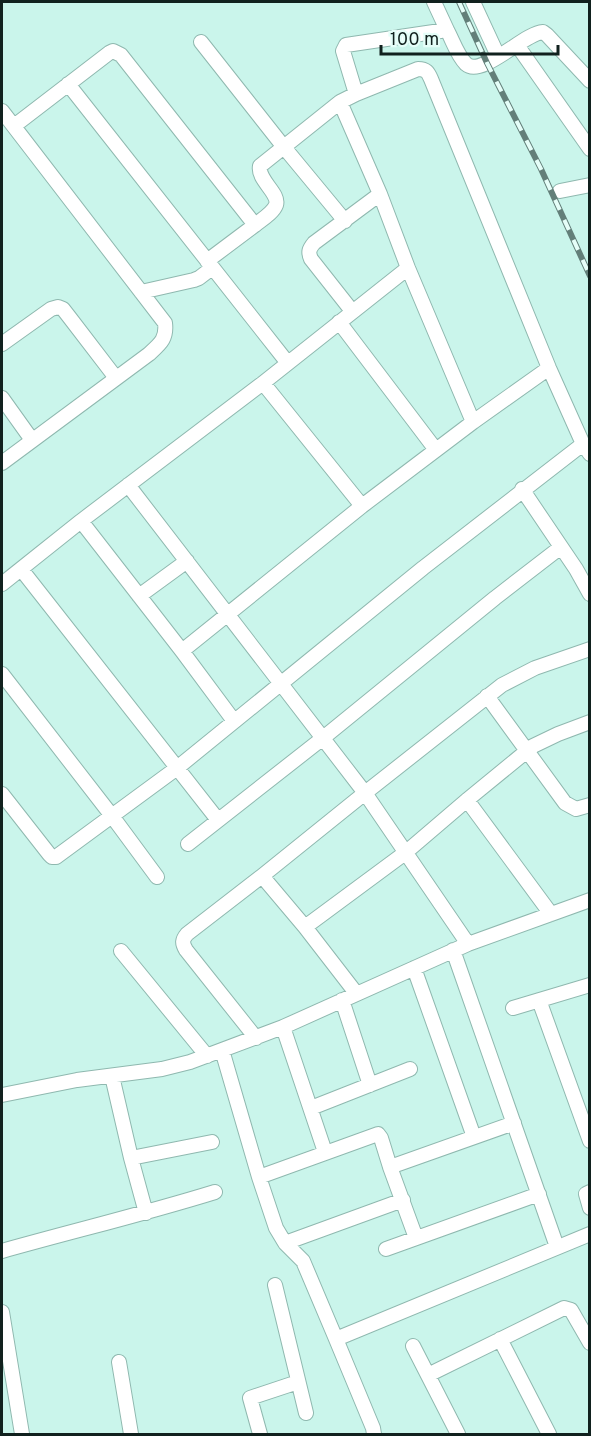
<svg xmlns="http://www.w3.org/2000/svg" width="591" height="1436" font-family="Overpass,sans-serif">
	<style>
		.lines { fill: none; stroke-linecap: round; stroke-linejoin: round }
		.minor-casing { stroke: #8fb8af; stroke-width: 16 }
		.minor { stroke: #fff; stroke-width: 14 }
		.rail-casing { stroke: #637f79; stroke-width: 6 }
		.rail { stroke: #e5fef8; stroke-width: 4; stroke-dasharray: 11; stroke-linecap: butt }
	</style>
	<rect width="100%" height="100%" fill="#caf5eb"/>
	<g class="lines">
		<defs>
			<path id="minor" d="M434 2 447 30
				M473 2 498 56
				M201 42 283 146 345 221
				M517 45 590 149
				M68 84 287 362
				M356 94 343 51 346 45 447 30C453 41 457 55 466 64 482 78 524 33 543 32L547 35 590 81
				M2 111 165 323C167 339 160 344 149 354L2 463
				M14 126 109 53 113 51 121 55 255 225 207 261
				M560 191 590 185
				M255 225C261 220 273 213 276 205 280 193 257 180 260 166L340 102
				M141 292 194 280 199 278 212 268
				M352 311 311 259C308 252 309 249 314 243L380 194
				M339 322 436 450
				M2 344 51 309 58 307 63 309 70 318 116 378
				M263 383 362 506
				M2 398 32 440
				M473 422 408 268 380 194 340 102 356 94 418 69C426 69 428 72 431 79L549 368 583 444 590 454
				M128 485 365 793 468 944
				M522 489 576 569 590 594
				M81 521 182 651 234 721
				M21 569 218 820
				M2 584 81 521 263 383 408 268
				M139 596 187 561
				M182 651 362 506 473 422 549 368
				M2 674 112 816 157 877
				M487 696 565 803 576 809 590 805
				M2 794 49 854 52 857H56L177 768 423 568 583 444
				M467 800 551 914
				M188 844 323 738 495 598 561 547
				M262 876 305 927 356 993
				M305 927 405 853 467 800 533 746 558 734 590 722
				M453 950 557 1247
				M121 951 207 1056
				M414 968 474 1137
				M342 1000 370 1085
				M539 1000 590 1141
				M513 1008 590 985
				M283 1027 325 1152
				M256 1038 186 950C182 943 182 940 187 934L262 876 365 793 502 685 535 668 590 649
				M222 1050 259 1177 276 1228 285 1243 303 1261 336 1339
				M112 1076 131 1158 146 1213
				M2 1095 77 1080 162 1069 190 1062 283 1027 468 944 590 900
				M311 1108 410 1069
				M131 1158 212 1142
				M259 1177 378 1134 381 1138 390 1167
				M590 1192 586 1194 590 1208
				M416 1238 390 1167 514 1123
				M285 1243 403 1200
				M386 1249 539 1194
				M2 1251C73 1231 144 1214 215 1192
				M275 1285 306 1413
				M2 1312 22 1434
				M500 1339 549 1434
				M413 1346 458 1434
				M119 1362 131 1434
				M428 1375 564 1308 571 1310 590 1343
				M260 1434 250 1398 298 1382
				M374 1434 373 1428 336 1339 590 1234"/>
		</defs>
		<!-- minor casing -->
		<use href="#minor" class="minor-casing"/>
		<!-- minor -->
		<use href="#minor" class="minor"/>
		<defs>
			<path id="rail" d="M459 2 487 63 541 169 590 276"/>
		</defs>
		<!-- rail casing -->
		<use href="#rail" class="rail-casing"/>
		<!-- rail -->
		<use href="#rail" class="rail"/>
	</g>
	<!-- border -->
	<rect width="591" height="1436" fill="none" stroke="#11211e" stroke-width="6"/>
	<!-- scale -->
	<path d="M381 45v9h177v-9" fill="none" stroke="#11211e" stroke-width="3"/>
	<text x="390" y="45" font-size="18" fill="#11211e" stroke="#e5fef8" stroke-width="4.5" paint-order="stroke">100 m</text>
</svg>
